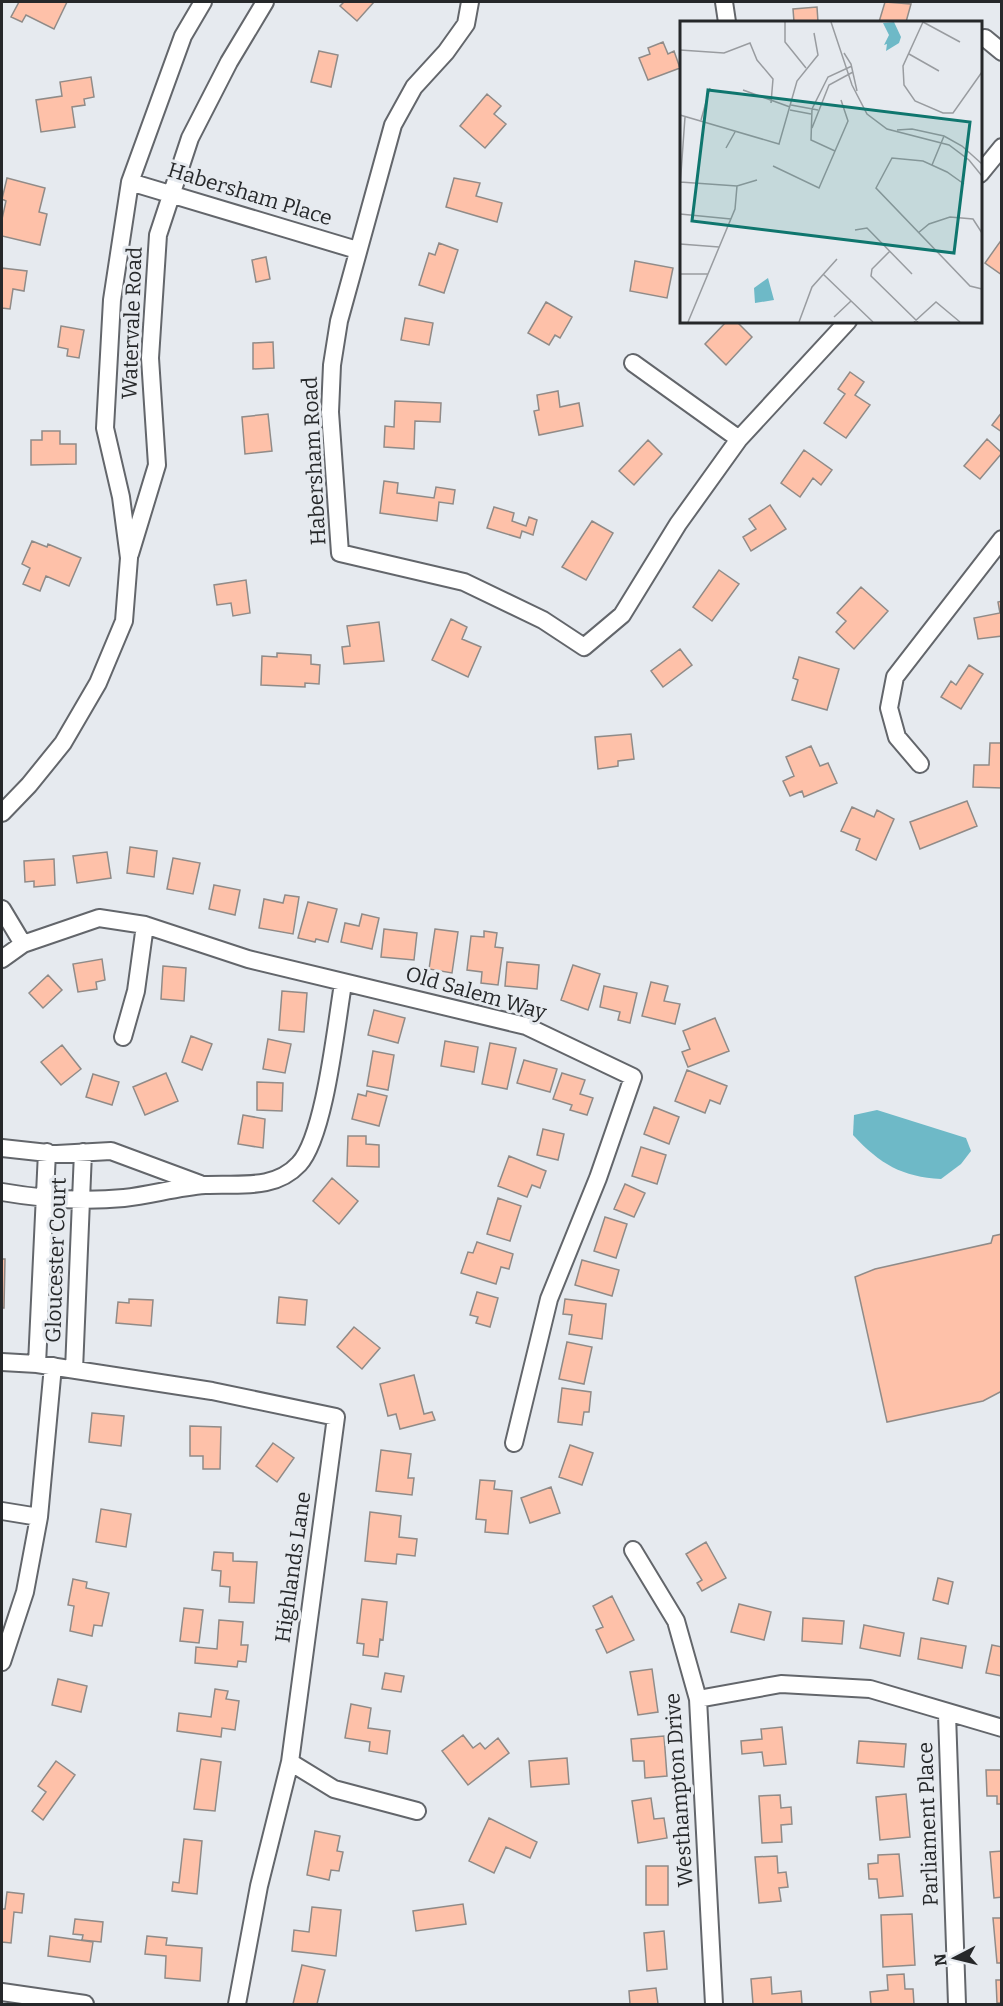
<svg xmlns="http://www.w3.org/2000/svg" width="1003" height="2006" font-family="Bitter,serif">
	<style>
		.water { fill: #6eb9c7 }
		.building { fill: #fec1a9; stroke: #908b88; stroke-width: 1.5 }
		.lines { fill: none; stroke-linecap: round; stroke-linejoin: round }
		.minor-casing { stroke: #63666b; stroke-width: 20 }
		.minor { stroke: #fff; stroke-width: 16 }
		.labels { text-anchor: middle; dominant-baseline: central; stroke-width: 6; stroke-linejoin: round; paint-order: stroke }
		.street-label { font-size: 21px; fill: #26282a; stroke: #e6eaef }
		.inset-road { fill: none; stroke: #999ca0; stroke-width: 1.5 }
		.view { fill: #0f766e; fill-opacity: 0.15; stroke: #0f766e; stroke-width: 3 }
		.inset-edge { fill: none; stroke: #26282a; stroke-width: 3 }
	</style>
	<rect width="100%" height="100%" fill="#e6eaef"/>
	<!-- water -->
	<path class="water" d="M877 1110 966 1138 971 1151 961 1164 941 1179C902 1177 880 1164 853 1135L854 1115Z"/>
	<!-- building -->
	<path class="building" d="M19 2H67L54 29 26 15 22 22 11 17Z
		M344 2H374L357 21 340 6Z
		M885 2 911 4 906 22H879Z
		M817 7 818 22H794L793 9Z
		M663 42 668 54 674 51 680 68 648 80 639 58 650 54 648 48Z
		M319 51 338 55 331 87 311 82Z
		M91 77 94 97 84 99 85 105 72 107 75 127 41 132 36 100 62 96 60 82Z
		M487 94 501 106 494 114 506 124 485 148 460 126Z
		M7 178 45 188 39 212 47 214 40 245 2 236V219L6 201 2 199Z
		M454 178 480 183 476 196 502 203 497 222 446 207Z
		M1002 239V275L985 263Z
		M439 243 458 250 444 293 419 285 429 253 435 255Z
		M266 257 270 279 256 282 252 260Z
		M635 261 673 268 667 298 630 291Z
		M2 268 27 271 24 291 13 289 10 309 2 308Z
		M546 302 572 317 560 338 555 335 549 345 528 333Z
		M405 318 433 323 429 345 401 340Z
		M727 321H736L752 337 726 365 705 344Z
		M61 326 84 330 79 358 67 356 68 349 58 347Z
		M273 342 274 368 253 369V343Z
		M850 372 864 382 855 395 870 405 846 438 824 423 845 394 838 389Z
		M558 391 560 407 579 403 583 426 539 435 534 411 539 410 537 395Z
		M395 401 441 403 440 422 415 421 414 449 384 447 385 426 394 427Z
		M1002 412V432L992 425Z
		M268 414 272 451 245 454 242 417Z
		M42 431H60V444H76V464L31 465V440H42Z
		M987 439 1002 453 980 479 964 466Z
		M648 440 662 454 634 485 619 471Z
		M804 450 832 470 821 485 813 478 800 497 781 483Z
		M384 481 398 483 397 493 434 498 436 487 455 490 453 504 439 502 437 521 380 513Z
		M770 505 786 529 751 551 743 537 756 529 749 519Z
		M494 507 514 513 512 521 526 526 529 517 537 520 533 535 522 531 520 538 487 528Z
		M592 521 613 533 586 580 562 567Z
		M32 541 47 547 48 544 81 558 69 586 46 576 40 591 23 584 30 568 22 564Z
		M719 570 739 584 712 621 693 607Z
		M246 580 250 613 233 616 231 603 217 605 214 585Z
		M861 587 888 611 854 649 836 632 846 621 837 613Z
		M1002 601V636L978 639 974 618 1000 613 998 602Z
		M451 619 467 627 462 639 481 647 468 677 432 660Z
		M379 622 384 661 344 664 342 647 350 646 347 626Z
		M680 649 692 665 663 687 651 671Z
		M277 653 311 655V664L320 665 319 684 305 683V687L261 685 262 656 277 657Z
		M799 657 839 669 827 710 792 700 798 680 793 678Z
		M969 665 983 674 961 709 941 697 951 681 956 685Z
		M631 734 634 759 618 761V766L598 769 595 737Z
		M990 743H1002V788L973 787 974 765H989Z
		M811 746 820 766 828 763 837 783 804 797 802 791 790 796 783 781 794 776 786 757Z
		M967 801 977 826 920 849 910 822Z
		M852 807 874 817 877 810 894 819 876 860 856 850 860 839 841 831Z
		M130 847 157 851 154 877 127 873Z
		M107 852 111 878 77 883 73 856Z
		M173 858 200 863 193 894 167 889Z
		M54 859 55 885 34 887V881L25 882 24 861Z
		M214 885 240 890 235 915 209 909Z
		M285 895 299 897 293 934 259 928 264 899 283 903Z
		M308 902 337 909 328 942 316 939 315 942 298 938Z
		M362 914 379 918 372 949 341 942 345 923 359 926Z
		M384 929 417 933 414 960 381 957Z
		M435 929 458 932 452 973 429 969Z
		M484 931 497 933 495 947 503 948 498 985 481 983 482 972 467 970 471 936 484 937Z
		M102 959 105 980 96 982 97 989 78 992 73 964Z
		M507 962 539 965 537 989 505 986Z
		M573 965 600 974 588 1010 561 1000Z
		M163 966 186 968 184 1001 161 999Z
		M48 975 62 990 43 1008 29 993Z
		M651 982 668 986 664 1001 680 1004 675 1024 642 1016Z
		M604 986 637 993 630 1023 618 1020 620 1012 600 1007Z
		M282 991 307 993 304 1032 279 1030Z
		M374 1010 405 1018 398 1043 368 1035Z
		M715 1018 729 1051 688 1067 682 1052 690 1049 683 1031Z
		M191 1036 212 1044 202 1070 182 1062Z
		M268 1039 291 1044 285 1073 263 1069Z
		M445 1041 478 1047 474 1072 441 1066Z
		M490 1043 516 1048 507 1089 482 1084Z
		M62 1045 81 1069 61 1085 41 1062Z
		M373 1051 394 1055 388 1090 367 1086Z
		M524 1060 557 1069 550 1092 517 1083Z
		M687 1070 727 1086 720 1104 710 1100 705 1113 675 1101Z
		M166 1073 178 1101 145 1115 133 1087Z
		M562 1073 585 1080 580 1094 593 1098 587 1115 570 1110 572 1105 553 1099Z
		M93 1074 119 1082 112 1105 86 1097Z
		M257 1082 283 1083 282 1111 257 1110Z
		M367 1091 387 1096 379 1126 352 1119 358 1094 366 1096Z
		M654 1107 679 1117 669 1144 644 1134Z
		M243 1115 265 1119 263 1148 238 1144Z
		M543 1129 564 1134 558 1160 537 1155Z
		M348 1136H366V1144L379 1145V1167L347 1166Z
		M641 1147 666 1155 657 1184 632 1176Z
		M509 1156 546 1171 540 1188 532 1185 527 1197 498 1186Z
		M332 1178 358 1201 339 1224 313 1201Z
		M625 1184 645 1193 634 1217 614 1209Z
		M498 1198 521 1206 510 1241 487 1234Z
		M605 1217 627 1224 616 1258 594 1251Z
		M1002 1234V1391L983 1401 887 1422 855 1277 875 1269 991 1243 993 1236Z
		M477 1242 513 1254 509 1269 501 1267 496 1284 461 1273 468 1252 473 1253Z
		M2 1259H5L4 1308H2Z
		M582 1260 619 1270 612 1296 575 1285Z
		M477 1292 498 1298 490 1327 476 1323 478 1317 470 1315Z
		M279 1297 307 1300 305 1325 277 1323Z
		M129 1299 153 1300 151 1326 116 1323 118 1302 129 1303Z
		M565 1299 606 1304 602 1339 569 1334 572 1315 563 1314Z
		M354 1327 380 1348 362 1369 337 1347Z
		M567 1342 592 1347 584 1384 559 1379Z
		M414 1375 424 1414 432 1412 435 1420 400 1429 396 1414 388 1416 380 1384Z
		M562 1388 591 1392 589 1412H584L582 1425 558 1422Z
		M92 1413 124 1416 121 1446 89 1442Z
		M190 1426 221 1427 220 1469H203V1456H190Z
		M273 1443 294 1458 277 1482 256 1466Z
		M570 1445 593 1453 582 1485 559 1477Z
		M381 1450 411 1454 408 1478H414L412 1495 376 1491Z
		M480 1480 495 1481 494 1489 512 1491 508 1534 485 1532 486 1520 476 1519Z
		M551 1487 560 1513 530 1523 521 1498Z
		M101 1509 131 1514 126 1547 96 1542Z
		M370 1512 401 1516 399 1537 417 1539 415 1556 397 1554 396 1564 365 1561Z
		M706 1542 726 1578 702 1591 697 1583 702 1580 686 1554Z
		M214 1552 233 1553V1561L257 1562 254 1603 229 1602 230 1587 220 1586 221 1571 212 1570Z
		M938 1578 953 1582 948 1604 933 1600Z
		M73 1579 87 1582 86 1588 109 1593 102 1626 94 1625 92 1636 70 1631 74 1606 68 1605Z
		M612 1596 634 1640 607 1653 596 1630 603 1627 593 1606Z
		M362 1599 387 1602 383 1640 380 1639 378 1657 363 1655 364 1644 357 1643Z
		M739 1604 771 1612 764 1640 731 1632Z
		M184 1608 203 1610 199 1643 180 1641Z
		M803 1618 844 1621 842 1644 802 1641Z
		M219 1620 243 1622 241 1645H248L246 1662 238 1661 237 1667 195 1663 196 1647 217 1649Z
		M864 1625 904 1633 900 1656 860 1648Z
		M921 1638 966 1646 962 1668 918 1659Z
		M992 1645 1002 1647V1676L986 1673Z
		M652 1669 658 1712 638 1715 630 1672Z
		M385 1673 404 1676 401 1692 382 1689Z
		M58 1679 87 1686 81 1712 52 1705Z
		M215 1689 228 1691 226 1699 239 1701 235 1730 222 1728 221 1737 177 1731 179 1713 211 1717Z
		M351 1704 371 1708 368 1728 390 1731 387 1754 369 1751 370 1742 345 1738Z
		M782 1727 786 1764 764 1766 762 1752 742 1754 741 1741 762 1739 761 1729Z
		M463 1735 473 1748 480 1743 485 1749 498 1738 509 1753 468 1785 442 1751Z
		M664 1736 667 1776 645 1778 644 1761H633L631 1739Z
		M859 1741 906 1744 904 1767 857 1763Z
		M567 1758 569 1784 531 1787 529 1761Z
		M201 1759 221 1762 215 1811 194 1809Z
		M56 1761 75 1775 43 1820 32 1811 46 1792 38 1786Z
		M986 1770H1002V1804H997V1796H987Z
		M906 1794 910 1837 880 1840 876 1797Z
		M780 1795 781 1808 791 1807 792 1824 781 1825 782 1842 762 1843 759 1796Z
		M651 1798 654 1819 664 1818 667 1838 638 1843 632 1801Z
		M489 1818 537 1842 530 1858 506 1847 494 1873 469 1861Z
		M315 1831 340 1836 337 1851 343 1852 339 1871 331 1870 329 1880 307 1875Z
		M184 1839 202 1841 197 1894 172 1891 173 1882 179 1883Z
		M1002 1851V1897L994 1898 990 1852Z
		M899 1854 903 1896 879 1898 877 1879H869L868 1864 878 1863V1855Z
		M777 1856 778 1873 786 1872 788 1887 779 1888 781 1901 759 1903 755 1857Z
		M646 1866H668V1905H646Z
		M7 1892 24 1894 22 1913 14 1912 11 1943 2 1942V1909H5Z
		M463 1904 466 1924 416 1931 413 1911Z
		M312 1907 341 1910 336 1956 292 1951 294 1930 309 1932Z
		M912 1914 915 1965 883 1967 881 1915Z
		M993 1918H1002V1963H997Z
		M75 1919 103 1922 101 1942 82 1940 83 1935 73 1934Z
		M664 1931 667 1969 647 1971 644 1933Z
		M50 1936 93 1942 90 1962 48 1956Z
		M147 1936 167 1938 166 1945 202 1948 200 1981 165 1978 166 1956 145 1954Z
		M302 1965 325 1970 317 2004H293Z
		M904 1974 905 1989H913L914 2004H871L870 1992 888 1990 887 1975Z
		M771 1977 772 1994 801 1991 802 2004H753L751 1979Z
		M996 1980H1002V2003H997Z
		M656 1988 658 2004H630L629 1991Z"/>
	<g class="lines">
		<defs>
			<path id="minor" d="M470 2 466 24 446 52 414 87 393 125 339 321 332 365 330 412 340 553 464 582 543 620 584 647 622 615 678 524 739 439 848 321
				M724 2 727 22
				M985 38 1002 52
				M980 174 1002 147
				M130 182 357 250
				M633 363 739 439
				M130 554 157 465 150 358 158 235 190 138 229 62 265 2
				M920 764 897 737 889 708 895 677 1002 539
				M2 813 29 785 63 743 98 683 124 621 129 558 121 497 105 428 112 300 130 182 183 36 203 2
				M2 909 23 944
				M2 959 23 944 99 918 145 925 248 959 526 1026 633 1077 598 1178 549 1299 514 1443
				M123 1037 136 991 145 925
				M2 1148 57 1154 111 1151 200 1184
				M2 1192C42 1199 82 1202 124 1198 151 1195 178 1187 205 1185 238 1183 274 1191 299 1164 325 1136 336 1025 343 984
				M2 1362 37 1364 212 1391 336 1417 290 1762 259 1886 237 2004
				M37 1364 47 1152
				M74 1370 83 1152
				M2 1511 39 1517
				M633 1550 676 1621 698 1699 714 2004
				M2 1662 25 1592 39 1517 53 1366
				M698 1699 781 1684 870 1689 1002 1728
				M947 1714 957 2004
				M290 1762 334 1789 417 1811
				M2 1992 85 2004"/>
		</defs>
		<!-- minor casing -->
		<use href="#minor" class="minor-casing"/>
		<!-- minor -->
		<use href="#minor" class="minor"/>
	</g>
	<g class="labels">
		<!-- street labels -->
		<g class="street-label">
			<text transform="translate(250 194) rotate(17)">Habersham Place</text>
			<text transform="translate(132 323) rotate(-88)">Watervale Road</text>
			<text transform="translate(314 461) rotate(-93)">Habersham Road</text>
			<text transform="translate(476 993) rotate(16)">Old Salem Way</text>
			<text transform="translate(56 1260) rotate(-88)">Gloucester Court</text>
			<text transform="translate(293 1567) rotate(-82)">Highlands Lane</text>
			<text transform="translate(679 1790) rotate(-94)">Westhampton Drive</text>
			<text transform="translate(928 1824) rotate(-92)">Parliament Place</text>
		</g>
	</g>
	<!-- overview -->
	<g transform="translate(680 21)">
		<rect width="302" height="302" fill="#e6eaef"/>
		<path d="M214 1 221 16 219 22 206 30 207 23 204 24 209 14 203 2ZM88 257 94 279 75 282 74 267Z" fill="#6eb9c7"/>
		<path class="inset-road" d="M105 1V21L126 47M151 1 172 64 187 93 207 108 269 124 289 139 302 155M243 1 223 45 224 64 235 80 263 92H273L302 51M243 1 280 21M0 29 44 32 70 22 77 39 93 58 91 82M164 32 171 43 177 70M229 33 259 50M63 69 110 86M111 84 138 89M110 89 131 93M0 94 99 123 117 60 138 34 134 12M21 99 30 67M132 107 149 64 173 51M217 109 232 108 264 115 282 125 302 143M46 127 55 111M155 130 131 119 132 88 148 56 172 45M252 144 264 115M93 145 139 167 168 100 161 79M0 161 57 165 77 159M284 163 267 151 243 140 212 137 196 167 290 265 302 268M0 166 5 96M0 193 51 198M175 209 187 207 232 253M238 212 249 203 270 196 293 198 302 212M0 223 39 226M210 230 192 248 191 255 238 301M0 253H28M143 253 193 301M154 296 171 280M8 301 55 188 57 165M119 301 132 266 157 238M234 301 256 281 280 301"/>
		<path class="view" d="M28 69 290 101 274 232 12 200Z"/>
		<rect width="302" height="302" class="inset-edge"/>
	</g>
	<!-- border -->
	<rect width="1003" height="2006" fill="none" stroke="#26282a" stroke-width="6"/>
	<!-- north arrow -->
	<g transform="translate(955 1958) rotate(263)" stroke="#e6eaef" stroke-width="4.5" paint-order="stroke">
	<path d="M0-4.5L10 22L0 15L-10 22Z" fill="#26282a"/>
	<text y="-9" font-size="16" font-weight="bold" text-anchor="middle" fill="#26282a">N</text>
	</g>
</svg>
